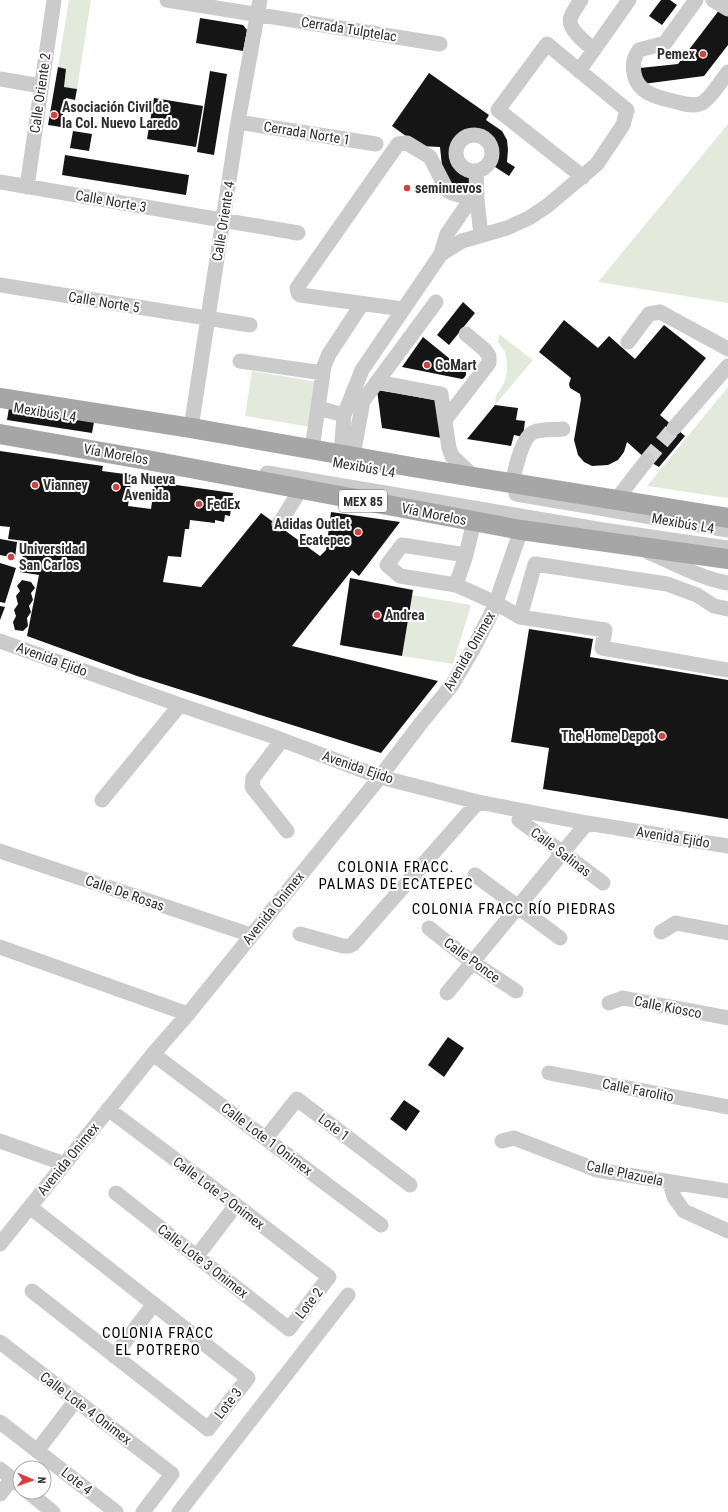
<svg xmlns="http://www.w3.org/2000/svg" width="728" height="1512" font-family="'Roboto Condensed',sans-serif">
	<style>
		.green { fill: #e3eadc }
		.building { fill: #151515 }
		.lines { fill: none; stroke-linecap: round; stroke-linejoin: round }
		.minor-tunnel { stroke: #d5d5d5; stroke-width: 15; stroke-dasharray: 15 8; stroke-linecap: butt }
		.minor { stroke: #cbcbcb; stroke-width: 15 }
		.major { stroke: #a6a6a6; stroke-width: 20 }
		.poi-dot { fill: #da3d3a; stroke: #fff; stroke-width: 1.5 }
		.labels { text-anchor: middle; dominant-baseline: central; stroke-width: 4; stroke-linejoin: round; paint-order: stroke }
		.shield { fill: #fff; stroke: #6d6d6d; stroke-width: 1 }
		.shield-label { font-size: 13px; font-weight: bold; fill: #2e2e2e }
		.street-label { font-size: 14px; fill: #2e2e2e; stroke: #fff }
		.poi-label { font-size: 14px; font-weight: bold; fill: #2e2e2e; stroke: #fff; text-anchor: start }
		.neighbourhood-label { font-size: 15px; letter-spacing: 1px; fill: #000; stroke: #fff }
	</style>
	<rect width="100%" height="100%" fill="#fff"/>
	<!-- green -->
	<path class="green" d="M69 0H91L77 89 64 87 66 69 58 67Z
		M728 124V303L598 282Z
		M499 334 533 360 495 405 496 396 504 383 507 372V362L505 352 498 342Z
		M252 371 318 382 311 427 245 416Z
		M728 387V498L647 486Z
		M412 595 471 605 453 664 402 656Z"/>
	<!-- building -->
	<path class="building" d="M661 0H670L677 5 662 25 649 16Z
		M720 9 728 15V45L704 76 643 84 640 68 678 64Z
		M200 18 243 25 247 30 243 51 196 43Z
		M58 67 66 69 64 87 77 89 75 100 66 98 61 127 48 125Z
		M210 71 227 74 214 155 197 152Z
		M429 73 489 115 486 120 502 131 507 140 508 150 507 162 515 167 509 176 492 165 497 157 498 146 494 137 485 132 476 131 466 133 459 136 454 143 451 152 454 165 460 174 469 178 470 190 452 185 442 166 440 147 420 146 392 126Z
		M154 98 203 106 196 147 147 139Z
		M73 131 92 134 89 151 70 148Z
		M65 155 189 175 186 195 62 175Z
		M463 302 475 313 449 345 437 335Z
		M564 320 598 348 609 336 635 359 664 325 706 358 660 415 685 436 659 467 647 460 627 442 624 452 618 460 608 465 592 466 584 462 578 455 574 440 581 399 580 394 570 388 569 384 571 378 539 352Z
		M423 337 466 372V375L464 378 462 379 402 367Z
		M377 390 435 400 442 438 382 428Z
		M495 405 518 408 516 420 525 421 523 437 514 435 511 446 467 439Z
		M9 408 94 422 92 433 7 420Z
		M0 451 103 466 102 471 132 475 128 506 151 509 155 482 233 493 230 516 225 515 224 522 215 520V523L190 520 189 529H185L181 557 168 556 163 582 201 587 261 513 320 556 326 550 331 512 400 522 359 576 352 570 292 646 438 681 381 753 137 676 27 636 39 575 20 572 25 541 8 539 10 527 0 526Z
		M0 539 17 542 15 558 0 555Z
		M0 563 16 568 5 603 0 602Z
		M350 578 413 590 402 656 340 645Z
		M22 580 31 582 35 588 31 593 33 600 29 606 31 612 27 618 28 626 23 631 15 630 13 622 16 616 14 610 18 604 16 596 20 591 17 586Z
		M0 606 5 607 0 620Z
		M529 629 593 639 590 657 728 680V819L543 789 549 748 511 742Z
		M448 1037 464 1048 444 1077 428 1065Z
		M404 1100 420 1111 406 1131 390 1119Z"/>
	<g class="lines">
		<!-- minor-tunnel -->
		<path class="minor-tunnel" d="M647 460 674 428"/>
		<!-- minor -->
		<path class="minor" d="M167 0 440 44
			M581 0C578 5 573 11 571 17 566 28 586 43 594 50
			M696 0 665 43 639 50C634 57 632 64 634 73 637 94 660 98 677 102 685 104 694 107 702 103 711 98 721 81 728 72
			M713 0 728 9
			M579 71 629 0
			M0 79 41 86
			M238 122 376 144
			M456 153a18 18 0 1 1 36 0a18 18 0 1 1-36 0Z
			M476 171 477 200
			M0 182 298 233
			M27 187 54 0
			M441 254 447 234 471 199
			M0 285 250 325
			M403 309 300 295 298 293 297 288 398 144 407 143 430 157 447 190 452 193 477 200 481 235
			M628 342 649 314 660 312 728 349
			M240 361 323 373
			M377 382 441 394 449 448 452 456 474 477
			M318 408 344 415 362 370 441 254 462 241 507 228 529 218 547 206 597 164 623 125 627 110 547 44 498 110 583 177
			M445 420 489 363V356L485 350 466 334
			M191 428 238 122 260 0
			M674 428 728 366
			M312 449 324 366 329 354 362 304
			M341 454 344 415
			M353 456 363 401 436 302
			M267 473 603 530 728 548
			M512 483C515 471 522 436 534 432 542 429 554 430 563 429
			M516 494 728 530
			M616 500 647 460
			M474 521 466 555 402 545 387 565 400 576 456 585 496 603 520 617 605 630 602 648 728 670
			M279 524 301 489
			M648 552C674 563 700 578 728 583
			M456 585 466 555
			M520 617 535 564 667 584 697 595 714 606 728 609
			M0 641 180 705 269 735 380 777 478 802 587 823 728 846
			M282 740 253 778 252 787 287 831
			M102 800 180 705
			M519 820 603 883
			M0 851 251 935
			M475 875 560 938
			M429 928 472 962 516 991
			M661 932 676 923 728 933
			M300 934 343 946H349L353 944 478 802
			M0 947 188 1014
			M447 993 587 823
			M609 1003 623 998 728 1018
			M153 1054 381 1225
			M549 1073 728 1107
			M108 1109 236 1205 329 1277 289 1329 116 1193
			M266 1138 297 1099 410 1185
			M0 1141 65 1164
			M502 1141 514 1138 597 1170 728 1191
			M670 1183 674 1197 684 1211 728 1231
			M30 1207 248 1378 208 1429 32 1291
			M0 1244 153 1054 188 1014 380 777 421 723 452 685 472 651 494 608 521 530
			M197 1256 236 1205
			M0 1342 172 1474 143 1512
			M114 1356 154 1304
			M0 1422 116 1512
			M37 1451 76 1400
			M0 1469 20 1485
			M28 1492 53 1512
			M0 1494 12 1479
			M179 1512 348 1295"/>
		<!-- major -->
		<path class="major" d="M0 398 191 428 412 467 728 518
			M0 434 147 460 521 530 728 559"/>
	</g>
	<!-- markers -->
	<g class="poi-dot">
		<circle cx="703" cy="54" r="4"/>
		<circle cx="54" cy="115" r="4"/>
		<circle cx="407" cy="188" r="4"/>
		<circle cx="427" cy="365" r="4"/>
		<circle cx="35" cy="485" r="4"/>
		<circle cx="116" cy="487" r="4"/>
		<circle cx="199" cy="504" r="4"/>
		<circle cx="358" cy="532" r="4"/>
		<circle cx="11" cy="557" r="4"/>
		<circle cx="377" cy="615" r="4"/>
		<circle cx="662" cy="736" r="4"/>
	</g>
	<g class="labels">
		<!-- shield labels -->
		<rect class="shield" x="339" y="490" width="48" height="22" rx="3"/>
		<g class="shield-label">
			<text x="363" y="501">MEX 85</text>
		</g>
		<!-- street labels -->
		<g class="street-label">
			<text transform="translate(349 29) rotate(9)">Cerrada Tulptelac</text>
			<text transform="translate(40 93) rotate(-82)">Calle Oriente 2</text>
			<text transform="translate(307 133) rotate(9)">Cerrada Norte 1</text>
			<text transform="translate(111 201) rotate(10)">Calle Norte 3</text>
			<text transform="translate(223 221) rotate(-81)">Calle Oriente 4</text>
			<text transform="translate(104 302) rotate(9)">Calle Norte 5</text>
			<text transform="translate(45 412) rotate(9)">Mexibús L4</text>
			<text transform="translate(116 454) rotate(10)">Vía Morelos</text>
			<text transform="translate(364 467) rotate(10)">Mexibús L4</text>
			<text transform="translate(434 514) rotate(11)">Vía Morelos</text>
			<text transform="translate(683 523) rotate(10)">Mexibús L4</text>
			<text transform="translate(469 651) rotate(-60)">Avenida Onimex</text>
			<text transform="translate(52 659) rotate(20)">Avenida Ejido</text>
			<text transform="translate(358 767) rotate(19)">Avenida Ejido</text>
			<text transform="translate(673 837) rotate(9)">Avenida Ejido</text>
			<text transform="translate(561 852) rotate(37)">Calle Salinas</text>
			<text transform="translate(125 893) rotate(19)">Calle De Rosas</text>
			<text transform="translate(273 908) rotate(-51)">Avenida Onimex</text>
			<text transform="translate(472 960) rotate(36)">Calle Ponce</text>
			<text transform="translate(668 1007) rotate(11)">Calle Kiosco</text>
			<text transform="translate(638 1090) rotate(11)">Calle Farolito</text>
			<text transform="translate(334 1127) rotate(37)">Lote 1</text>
			<text transform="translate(267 1139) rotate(37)">Calle Lote 1 Onimex</text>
			<text transform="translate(68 1159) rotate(-51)">Avenida Onimex</text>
			<text transform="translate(625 1173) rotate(12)">Calle Plazuela</text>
			<text transform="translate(219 1193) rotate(37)">Calle Lote 2 Onimex</text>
			<text transform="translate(203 1261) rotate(38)">Calle Lote 3 Onimex</text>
			<text transform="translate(309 1303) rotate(-52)">Lote 2</text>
			<text transform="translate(228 1403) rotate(-52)">Lote 3</text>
			<text transform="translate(86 1408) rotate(37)">Calle Lote 4 Onimex</text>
			<text transform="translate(77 1481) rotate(38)">Lote 4</text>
		</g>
		<!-- poi labels -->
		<g class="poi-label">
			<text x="695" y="54" text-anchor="end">Pemex</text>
			<text x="62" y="107">Asociación Civil de<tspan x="62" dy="16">la Col. Nuevo Laredo</tspan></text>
			<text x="415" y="188">seminuevos</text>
			<text x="435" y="365">GoMart</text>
			<text x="124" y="479">La Nueva<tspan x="124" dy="16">Avenida</tspan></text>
			<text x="43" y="485">Vianney</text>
			<text x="207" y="504">FedEx</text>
			<text x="350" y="524" text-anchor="end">Adidas Outlet<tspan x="350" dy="16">Ecatepec</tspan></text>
			<text x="19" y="549">Universidad<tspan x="19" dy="16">San Carlos</tspan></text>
			<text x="385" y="615">Andrea</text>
			<text x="654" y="736" text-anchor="end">The Home Depot</text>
		</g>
		<!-- neighbourhood labels -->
		<g class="neighbourhood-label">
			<text x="396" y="867">COLONIA FRACC.<tspan x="396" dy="17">PALMAS DE ECATEPEC</tspan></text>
			<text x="514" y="909">COLONIA FRACC RÍO PIEDRAS</text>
			<text x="158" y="1333">COLONIA FRACC<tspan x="158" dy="17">EL POTRERO</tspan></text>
		</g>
	</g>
	<!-- north arrow -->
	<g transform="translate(32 1480) rotate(92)"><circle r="19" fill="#ffffff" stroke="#ababab"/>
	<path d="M0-3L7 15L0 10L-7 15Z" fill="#da3d3a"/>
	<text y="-6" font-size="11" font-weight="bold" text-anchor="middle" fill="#2e2e2e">N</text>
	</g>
</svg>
